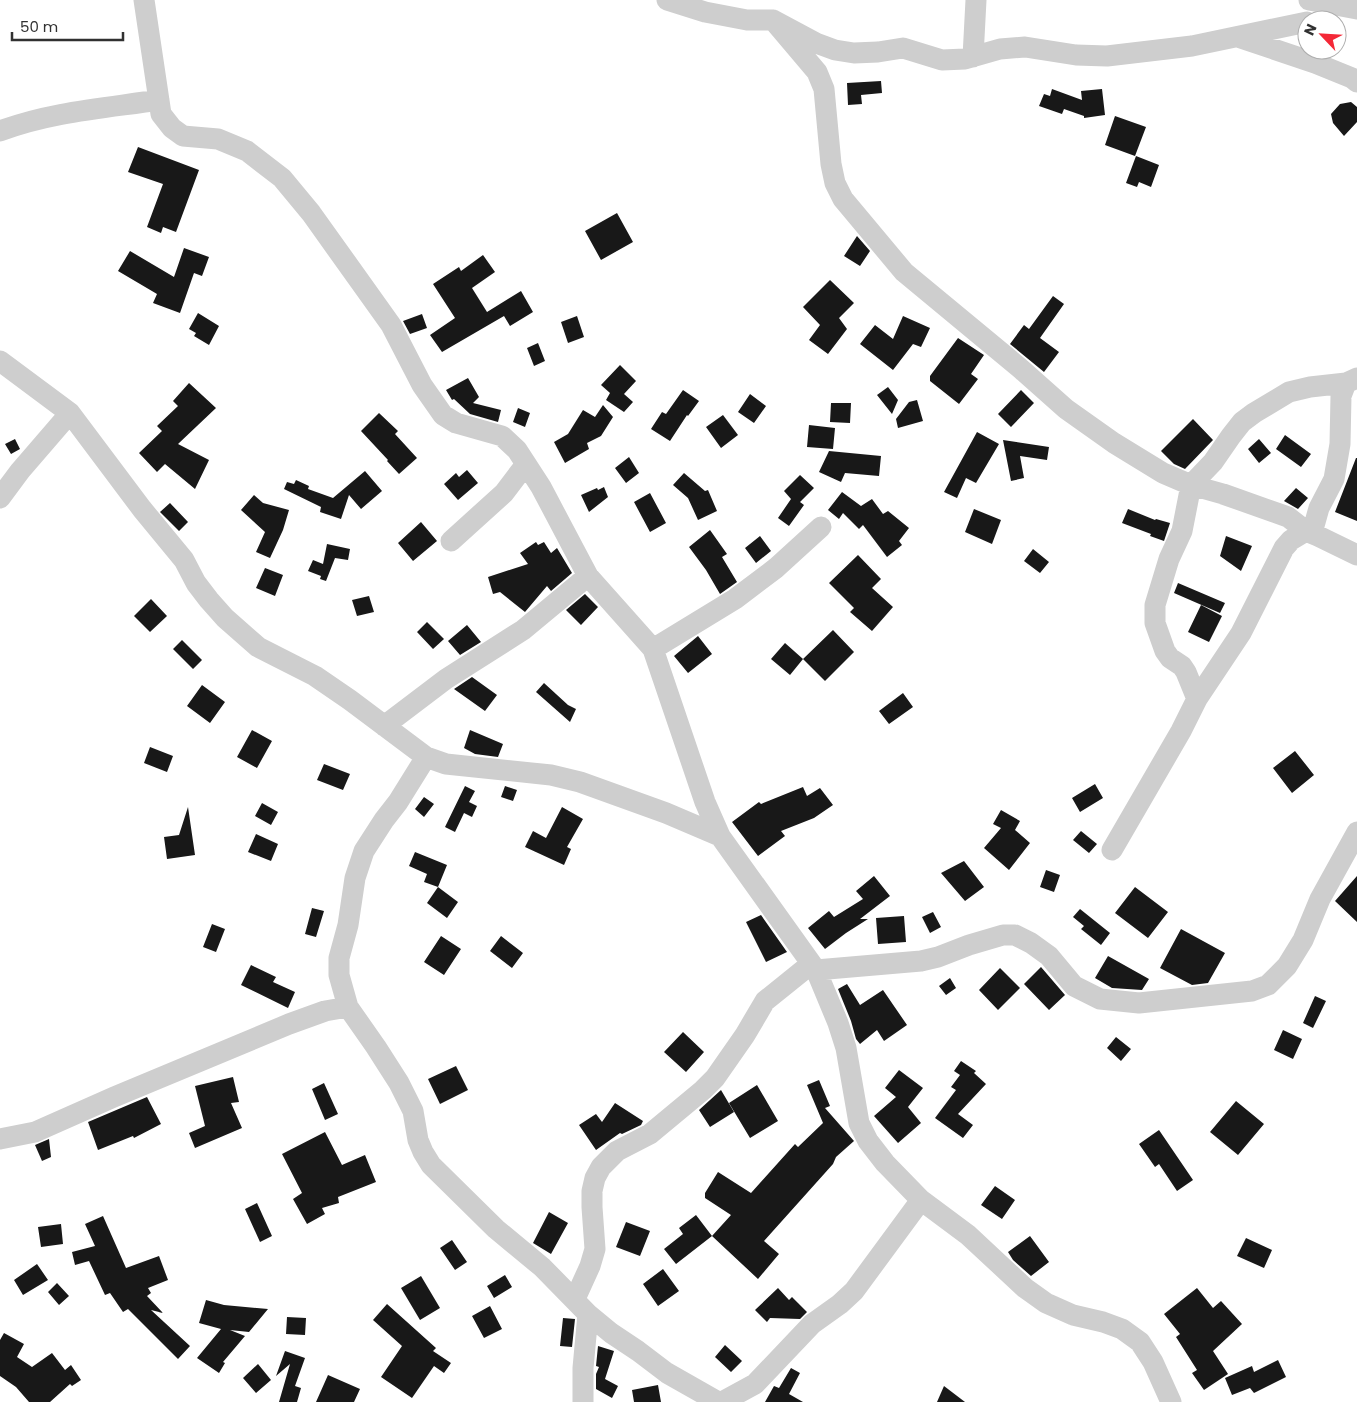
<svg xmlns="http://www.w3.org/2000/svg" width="1357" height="1402" font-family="Poppins,sans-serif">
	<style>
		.building { fill: #181818 }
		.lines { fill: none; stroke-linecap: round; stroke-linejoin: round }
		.minor { stroke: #cecece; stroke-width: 21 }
	</style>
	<rect width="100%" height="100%" fill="#fff"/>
	<!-- building -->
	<path class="building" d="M881 81 882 93 861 95 862 104 848 105 847 83Z
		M1052 89 1082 100 1081 91 1102 89 1105 115 1084 118V116L1064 109 1062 114 1039 106 1044 94 1050 96Z
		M1351 102 1357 107V122L1344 136 1333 123 1331 114 1340 104Z
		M1115 116 1146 127 1135 156 1105 145Z
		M138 147 199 170 176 232 163 227 161 233 147 227 163 184 128 172Z
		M1136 156 1159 165 1151 187 1139 182 1137 187 1126 183Z
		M617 213 633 242 601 260 585 231Z
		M857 236 870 251 860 266 844 256Z
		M184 248 209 257 202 276 194 273 180 313 153 303 157 294 118 271 130 251 174 277Z
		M483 255 495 272 472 288 487 312 521 291 533 312 510 326 504 316 442 352 430 335 455 318 433 284 459 267 461 271Z
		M830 280 854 303 839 318 847 329 828 354 809 340 820 325 803 307Z
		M1053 296 1064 304 1040 338 1059 352 1044 372 1010 344 1024 325 1029 329Z
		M198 313 219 326 209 345 194 336 196 333 189 329Z
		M422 314 427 328 410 334 403 321Z
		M577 316 584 337 568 343 561 322Z
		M903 316 930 328 921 347 913 344 893 370 860 344 875 325 893 339Z
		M958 338 984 355 971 374 978 379 959 404 930 381V376Z
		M538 343 545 361 534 366 527 348Z
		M620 365 636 381 624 394 633 402 624 412 606 400 610 393 601 385Z
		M468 378 479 397 473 403 501 410 498 422 470 414 454 399 452 400 446 390Z
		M189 383 216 408 178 444 209 460 195 489 165 464 157 472 139 453 162 431 157 426 178 406 173 401Z
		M888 387 898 400 892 414 877 395Z
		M683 390 699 401 688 416 687 415 670 441 651 429 662 412 666 414Z
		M1021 390 1034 403 1011 427 998 414Z
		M750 394 766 406 754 423 738 412Z
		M917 400 923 421 898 428 896 419 909 402Z
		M831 403H851L850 423 830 422Z
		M603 405 613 417 601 436 587 443 589 449 565 463 554 442 568 434 583 410 595 417Z
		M518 408 530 413 525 427 513 422Z
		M379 413 398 431 395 434 417 458 399 474 387 461 388 460 361 431Z
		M723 415 738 435 721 448 706 427Z
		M1193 419 1213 440 1185 469 1174 464 1161 451Z
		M809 425 835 428 833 449 807 447Z
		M977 432 999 444 976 483 966 478 957 498 944 492Z
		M1285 435 1311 454 1301 467 1276 449Z
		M15 439 20 449 11 454 5 444Z
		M1259 439 1271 453 1259 463 1248 449Z
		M1003 440 1049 447 1047 460 1020 456 1024 478 1011 481Z
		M829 451 881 456 879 476 845 473 841 482 819 472Z
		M629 457 639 473 626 483 615 468Z
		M1356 458H1357V521L1335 512Z
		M467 470 478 483 458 500 444 484 456 473 459 477Z
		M365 471 382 491 361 509 349 495 341 519 320 512 321 507 284 489 287 482 294 484 296 480 309 486 308 489 333 498Z
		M684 473 705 491 708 490 717 511 698 520 688 498 673 485Z
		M800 475 814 488 800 502 804 505 789 526 778 518 791 499 784 491Z
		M604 487 608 497 589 512 581 495 597 488 598 490Z
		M1296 488 1308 498 1298 509 1284 501Z
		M842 492 861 506 872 499 883 514 888 511 909 528 899 541 902 545 887 557 863 525 859 529 843 513 839 519 828 510Z
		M650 493 666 523 650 532 634 502Z
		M254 495 263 503 289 510 283 530 270 558 256 552 265 532 241 510Z
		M170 503 188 522 179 531 160 512Z
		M974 509 1001 520 992 544 965 532Z
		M1128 509 1155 520 1156 519 1170 523 1164 541 1150 536 1151 534 1122 523Z
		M421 522 437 541 413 561 398 543Z
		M710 530 727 554 722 557 737 582 720 594 706 570 689 547Z
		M760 536 771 551 756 563 745 548Z
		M1226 536 1252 546 1241 571 1220 556Z
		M536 542 538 545 544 542 551 553 557 548 572 573 551 591 547 586 525 612 500 592 493 594 488 577 528 564 520 553Z
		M327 544 350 549 348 560 335 558 326 581 320 579 321 576 308 571 313 560 323 564Z
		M1033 549 1049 562 1040 573 1024 561Z
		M858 555 881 579 872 588 893 607 872 631 850 612 854 608 829 583Z
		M265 568 283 575 275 596 256 588Z
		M1178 583 1225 603 1220 613 1174 593Z
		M585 594 598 607 581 625 566 610Z
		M369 596 374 612 357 616 352 600Z
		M151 599 167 616 150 632 134 616Z
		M1201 605 1222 616 1209 642 1188 632Z
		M427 622 444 639 433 649 417 632Z
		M467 625 481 642 460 655 448 641Z
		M833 630 854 652 825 681 803 659Z
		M698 636 712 654 688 673 674 656Z
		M182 640 202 660 193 669 173 649Z
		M785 643 803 659 790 675 771 659Z
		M472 677 497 695 485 711 454 689Z
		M544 683 568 705 576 709 570 722 536 692Z
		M202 685 225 702 210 723 187 706Z
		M903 693 913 707 889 724 879 711Z
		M252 730 272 741 257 768 237 757Z
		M470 730 503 744 498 757 475 754 464 748Z
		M150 747 173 756 167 772 144 763Z
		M1295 751 1314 775 1292 793 1273 768Z
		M324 764 350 774 343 790 317 780Z
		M1095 784 1103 798 1080 812 1072 798Z
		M465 786 475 791 469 802 477 806 472 817 464 813 455 832 445 827Z
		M505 786 517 790 513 801 501 797Z
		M803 787 807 796 820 788 833 805 814 818 781 831 785 836 758 856 732 822 759 802 761 804Z
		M424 797 434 804 424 817 415 809Z
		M262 803 278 812 271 825 255 816Z
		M188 807 195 855 167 859 164 837 179 835Z
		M562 807 583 819 567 847 571 849 564 865 525 847 533 831 546 838Z
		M1001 810 1020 821 1015 830 1030 843 1009 870 984 848 1001 828 993 824Z
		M1081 831 1097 844 1089 853 1073 840Z
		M256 834 278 844 271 861 248 852Z
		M415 852 447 865 438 887 424 882 427 874 409 866Z
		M964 861 984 887 965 901 941 873Z
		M1046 870 1060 875 1054 892 1040 887Z
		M874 876 890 896 860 919H868L846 933 825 949 808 928 829 911 834 917 863 899 856 891Z
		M1357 876V922L1335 901Z
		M438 887 458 902 447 918 427 903Z
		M1135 887 1168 912 1148 938 1115 913Z
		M312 908 324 911 316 937 305 934Z
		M1080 909 1110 933 1101 945 1081 929 1084 926 1073 917Z
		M933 912 941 927 930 933 922 917Z
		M761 915 787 952 766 962 746 922Z
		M904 916 906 942 878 944 876 918Z
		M212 924 225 929 216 952 203 947Z
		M1181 929 1225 953 1208 983 1192 985 1160 968Z
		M441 936 461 949 444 975 424 962Z
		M501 936 523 953 512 968 490 951Z
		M1108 956 1149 979 1142 990 1112 988 1095 978Z
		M251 965 276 977 273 982 295 992 288 1008 241 985Z
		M1041 967 1065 995 1049 1010 1024 984Z
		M1000 968 1020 988 998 1010 979 990Z
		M950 978 956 988 946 995 939 986Z
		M847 984 860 1005 883 990 907 1025 884 1041 877 1030 860 1044 856 1039 851 1021 838 989Z
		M1315 996 1326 1001 1313 1028 1303 1023Z
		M1283 1030 1302 1039 1293 1059 1274 1050Z
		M683 1032 704 1052 686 1072 664 1052Z
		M1116 1037 1131 1049 1121 1061 1107 1048Z
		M961 1061 976 1071 974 1073 986 1084 958 1114 973 1125 963 1138 935 1118 956 1090 951 1087 960 1075 954 1071Z
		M456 1066 468 1090 440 1104 428 1079Z
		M899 1070 923 1088 908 1107 921 1123 898 1143 874 1116 896 1097 885 1088Z
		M233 1077 239 1102 231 1103 242 1128 195 1148 189 1133 205 1126 195 1086Z
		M819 1080 830 1106 825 1108 854 1141 836 1157 833 1164 764 1241 779 1254 758 1279 712 1236 731 1215 705 1198V1193L718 1172 751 1193 795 1144 798 1147 823 1123 807 1085Z
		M324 1083 338 1114 325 1120 312 1089Z
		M757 1085 778 1121 750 1138 729 1103Z
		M721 1090 734 1112 710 1127 699 1110Z
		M147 1097 161 1124 134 1138 133 1136 98 1150 88 1122Z
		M1236 1101 1264 1124 1238 1155 1210 1132Z
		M615 1103 643 1121 641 1125 622 1134 620 1133 596 1150 579 1125 596 1114 602 1122Z
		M1159 1130 1193 1180 1177 1191 1159 1164 1155 1167 1139 1144Z
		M325 1132 342 1165 365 1155 376 1182 338 1197 339 1203 322 1208 325 1214 307 1224 293 1199 302 1193 282 1154Z
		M49 1139 51 1157 42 1161 35 1145Z
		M995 1186 1015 1200 1002 1219 981 1205Z
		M257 1203 272 1236 260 1242 245 1209Z
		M549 1212 568 1223 551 1254 533 1243Z
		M696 1215 712 1236 676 1264 664 1249 683 1234 679 1228Z
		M103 1216 126 1268 159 1256 168 1280 148 1288 151 1293 147 1296 163 1313 151 1310 190 1346 178 1359 128 1309 123 1312 110 1293 105 1295 89 1261 75 1265 72 1252 95 1246 85 1224Z
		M626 1222 650 1231 640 1256 616 1247Z
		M61 1224 63 1244 41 1247 38 1227Z
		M1030 1236 1049 1262 1031 1276 1013 1260 1008 1252Z
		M1246 1238 1272 1250 1264 1268 1237 1256Z
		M452 1240 467 1262 455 1270 440 1248Z
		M37 1264 48 1280 23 1295 14 1280Z
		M663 1269 679 1291 658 1306 643 1284Z
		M505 1275 512 1287 494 1298 487 1286Z
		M421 1276 440 1308 420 1320 401 1288Z
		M57 1283 69 1296 59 1305 48 1292Z
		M778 1288 789 1300 792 1297 807 1312 800 1319 770 1318 767 1322 755 1310Z
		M1197 1288 1213 1308 1221 1301 1242 1324 1213 1351 1228 1374 1204 1390 1192 1373 1197 1370 1176 1337 1180 1334 1164 1314Z
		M206 1300 224 1305 268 1309 249 1332 230 1330 245 1336 223 1362 225 1363 219 1373 197 1358 221 1329 199 1323Z
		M387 1304 436 1348 433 1351 451 1363 444 1373 434 1366 412 1398 381 1377 402 1346 373 1320Z
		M490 1306 502 1329 484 1338 472 1316Z
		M287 1317 306 1318 305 1335 286 1334Z
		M563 1318 575 1319 572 1347 560 1346Z
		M4 1333 24 1344 17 1357 32 1367 52 1353 65 1370 71 1365 81 1380 72 1386 70 1384 50 1402H29L16 1387 0 1376V1340Z
		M725 1345 742 1361 731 1372 715 1357Z
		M598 1346 614 1351 605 1379 618 1386 612 1398 596 1389V1374L599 1367 596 1366Z
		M285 1351 305 1358 295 1386 301 1388 297 1402H279L290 1364 276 1376Z
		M1278 1360 1286 1377 1254 1393 1250 1388 1232 1395 1225 1378 1252 1366 1254 1372Z
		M258 1364 271 1380 256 1393 243 1378Z
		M791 1368 800 1373 789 1394 803 1402H765L774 1386 779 1388Z
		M328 1375 360 1389 354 1402H316Z
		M658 1385 661 1402H634L632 1390Z
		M944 1386 965 1402H937Z"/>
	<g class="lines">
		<!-- minor -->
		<path class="minor" d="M144 0 161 114 172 128 183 136 218 139 247 151 282 178 311 213 391 325 422 385 443 415 456 423 502 436 517 450 541 487 588 576 653 649 705 802 720 836 816 970 838 1023 846 1048 859 1123 868 1141 885 1163 921 1200 968 1235 1025 1288 1046 1303 1073 1315 1103 1322 1122 1329 1140 1342 1153 1362 1171 1402
			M667 0 705 12 747 20H773L816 43 835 50 854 53 878 52 903 48 942 60 965 59 1000 49 1025 47 1076 55 1107 56 1192 46 1307 22
			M1309 0 1357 9
			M773 20 817 72 824 89 831 164 835 183 843 199 904 272 1021 369 1066 409 1114 443 1163 473 1191 485 1223 494 1288 517 1306 531 1318 536 1357 555
			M1238 37 1315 63 1352 78 1357 82
			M973 57 976 0
			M0 131C50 112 106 108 159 100
			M0 361 70 413 142 509 184 560 196 583 209 600 225 618 258 647 315 676 350 700 426 757 446 764 551 775 580 782 666 813 720 836
			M0 498 20 471 70 413
			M1312 533 1319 508 1334 479 1340 444 1341 396 1346 383
			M451 541 504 493 526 464
			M653 649 735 599 776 568 821 527
			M1197 699 1186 672 1182 666 1170 658 1165 651 1155 623V605L1169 559 1182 531 1191 485 1213 462 1231 436 1242 422 1254 413 1289 392 1310 387 1346 383 1357 378
			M384 726 446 679 523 630 588 576
			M426 757 398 802 384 820 364 851 355 878 348 925 339 958V975L348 1007 376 1047 399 1083 413 1111 418 1140 423 1152 431 1165 496 1229 542 1267 588 1314 611 1333 638 1351 667 1373 718 1402
			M1112 850 1181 731 1197 699 1241 633 1284 548 1291 540 1306 531
			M816 970 921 961 938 957 969 945 1003 935H1015L1031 943 1049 956 1074 986 1100 999 1139 1003 1252 991 1268 985 1287 966 1303 940 1320 899 1357 832
			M0 1139 35 1132 114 1097 289 1024 325 1011 348 1007
			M575 1299 590 1266 595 1249 592 1207V1191L595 1178 601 1167 617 1151 650 1134 703 1090 715 1078 745 1035 765 1001 811 964
			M583 1402V1368L588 1314
			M722 1402 755 1384 812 1324 840 1304 854 1291 921 1200"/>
	</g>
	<!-- north arrow -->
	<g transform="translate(1322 35) rotate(295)"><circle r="24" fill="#ffffff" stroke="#adadad"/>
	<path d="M0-4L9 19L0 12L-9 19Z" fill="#f42837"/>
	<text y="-8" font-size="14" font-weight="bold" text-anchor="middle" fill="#313131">N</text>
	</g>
	<!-- scale -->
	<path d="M12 32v8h111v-8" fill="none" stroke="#313131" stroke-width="2.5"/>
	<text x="20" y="32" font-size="15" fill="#313131" stroke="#ffffff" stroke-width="4" paint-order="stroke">50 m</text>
</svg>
